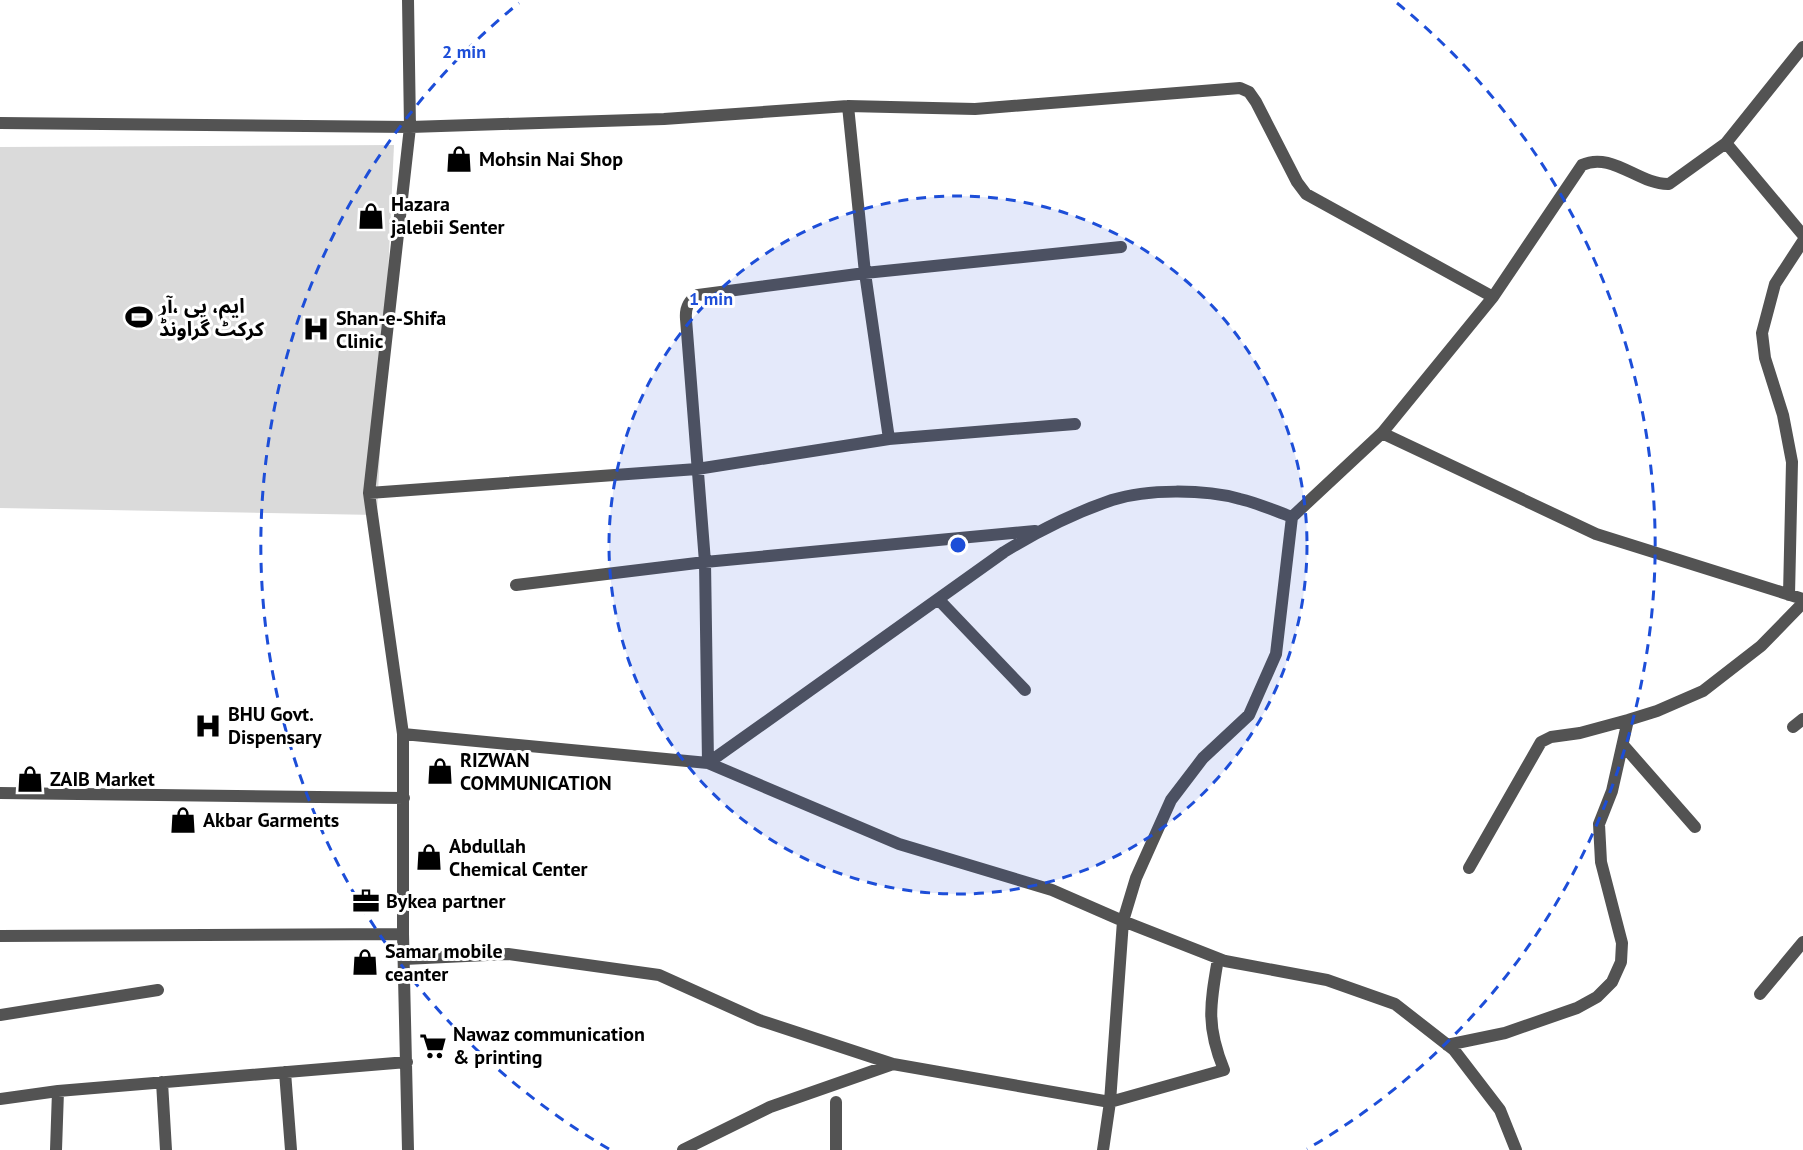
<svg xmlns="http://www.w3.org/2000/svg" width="1803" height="1150" font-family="'PT Sans','Noto Sans Arabic',sans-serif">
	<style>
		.green { fill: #dadada }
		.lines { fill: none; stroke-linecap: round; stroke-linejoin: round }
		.street { stroke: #535353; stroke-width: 12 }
		.ring { fill: none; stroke: #1d4ed8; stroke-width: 3; stroke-dasharray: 10 8 }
		.labels { text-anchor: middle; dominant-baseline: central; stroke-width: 6; stroke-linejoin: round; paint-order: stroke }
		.poi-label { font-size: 20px; font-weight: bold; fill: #000; stroke: #fff; text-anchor: start }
		.centre { fill: #1d4ed8; stroke: #fff; stroke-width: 3 }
		.ring-label { font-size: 18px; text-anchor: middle; font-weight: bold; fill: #1d4ed8; stroke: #fff; stroke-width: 6; stroke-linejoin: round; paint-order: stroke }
	</style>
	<rect width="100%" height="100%" fill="#fff"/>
	<!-- green -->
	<path class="green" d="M394 145 377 515 0 508V147Z"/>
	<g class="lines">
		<!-- street -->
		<path class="street" d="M408 0 410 127 369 493 403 734V934L408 1150
			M848 106 865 273 889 439
			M0 123 410 127 664 119 848 106 975 109 1240 88 1249 92 1256 102 1297 182 1306 194 1493 297
			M1726 143 1803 235
			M1121 247 865 273 698 295C688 301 685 308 686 319L705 562 708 763 899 844 1052 890 1123 921 1225 961 1327 980 1395 1004 1454 1050 1500 1110 1516 1150
			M1382 433 1596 534 1803 599
			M369 493 697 469 889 439 1075 424
			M516 585 705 562 1035 531
			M1789 595 1792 462 1783 415 1765 358 1762 333 1775 284 1803 241
			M938 599 1025 690
			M1793 727 1803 719
			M403 734 708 763 1004 552C1038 531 1074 513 1112 500 1147 489 1204 489 1240 499 1258 503 1275 511 1292 517
			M1623 745 1695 827
			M0 793 404 798
			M1469 868 1541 742 1551 737 1580 733 1628 720 1657 711 1703 691 1761 646 1803 603
			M0 936 403 934
			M404 959 508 954 659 975 759 1020 893 1064 1110 1102 1224 1070C1206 1026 1210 1005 1218 959
			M1760 994 1803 942
			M0 1015 158 990
			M1447 1045 1505 1033 1577 1008 1597 997 1612 982 1621 962 1622 943 1601 862 1599 824 1612 791 1628 720
			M285 1072 291 1150
			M162 1082 166 1150
			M0 1099 58 1091 407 1062
			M56 1150 58 1091
			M683 1150 770 1107 893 1064
			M836 1150V1102
			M1103 1150 1110 1102 1123 921 1136 878 1171 800 1203 758 1249 715 1276 654 1292 517 1382 433 1493 297 1582 165C1612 151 1639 185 1669 184L1726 143 1803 47"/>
	</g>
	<!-- distance rings -->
	<circle cx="958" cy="545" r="349" fill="#1d4ed8" fill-opacity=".12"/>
	<g class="ring">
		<circle cx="958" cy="545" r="349"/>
		<path d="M609 1149A698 698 0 0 1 519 3M1397 3A698 698 0 0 1 1307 1149"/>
	</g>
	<!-- icons -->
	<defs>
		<symbol id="shop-bare" viewBox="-9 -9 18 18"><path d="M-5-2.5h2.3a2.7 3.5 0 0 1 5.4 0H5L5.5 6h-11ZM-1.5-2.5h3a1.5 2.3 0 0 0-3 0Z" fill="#000" stroke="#fff" stroke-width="2.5" paint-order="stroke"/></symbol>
		<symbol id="stadium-bare" viewBox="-9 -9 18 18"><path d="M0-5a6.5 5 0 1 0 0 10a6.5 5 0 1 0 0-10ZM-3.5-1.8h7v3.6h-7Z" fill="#000" stroke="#fff" stroke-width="2.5" paint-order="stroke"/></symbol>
		<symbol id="hospital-bare" viewBox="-9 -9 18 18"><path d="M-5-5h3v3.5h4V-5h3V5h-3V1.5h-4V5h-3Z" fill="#000" stroke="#fff" stroke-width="2.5" paint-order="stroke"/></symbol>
		<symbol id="office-bare" viewBox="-9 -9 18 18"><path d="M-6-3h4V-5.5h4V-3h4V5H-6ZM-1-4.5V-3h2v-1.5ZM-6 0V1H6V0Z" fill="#000" stroke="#fff" stroke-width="2.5" paint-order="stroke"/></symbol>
		<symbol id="supermarket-bare" viewBox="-9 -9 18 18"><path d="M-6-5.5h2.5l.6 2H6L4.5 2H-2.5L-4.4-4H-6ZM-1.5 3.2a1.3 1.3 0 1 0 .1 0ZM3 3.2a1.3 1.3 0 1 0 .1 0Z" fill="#000" stroke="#fff" stroke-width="2.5" paint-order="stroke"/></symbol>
	</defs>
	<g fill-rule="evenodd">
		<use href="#shop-bare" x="440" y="140" width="38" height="38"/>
		<use href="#shop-bare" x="352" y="197" width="38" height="38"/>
		<use href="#stadium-bare" x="120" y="298" width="38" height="38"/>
		<use href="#hospital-bare" x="297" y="310" width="38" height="38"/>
		<use href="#hospital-bare" x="189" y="707" width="38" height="38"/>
		<use href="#shop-bare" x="421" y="752" width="38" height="38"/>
		<use href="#shop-bare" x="11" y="760" width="38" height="38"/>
		<use href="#shop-bare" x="164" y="801" width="38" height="38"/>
		<use href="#shop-bare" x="410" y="838" width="38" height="38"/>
		<use href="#office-bare" x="347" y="882" width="38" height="38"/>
		<use href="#shop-bare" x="346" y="943" width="38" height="38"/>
		<use href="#supermarket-bare" x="414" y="1027" width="38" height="38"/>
	</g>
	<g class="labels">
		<!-- poi labels -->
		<g class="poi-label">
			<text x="479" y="159">Mohsin Nai Shop</text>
			<text x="391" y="204">Hazara<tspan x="391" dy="23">jalebii Senter</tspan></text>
			<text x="159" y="306">ایم، پی ،آر<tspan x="159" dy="23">کرکٹ گراونڈ</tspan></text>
			<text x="336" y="318">Shan-e-Shifa<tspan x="336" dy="23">Clinic</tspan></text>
			<text x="228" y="714">BHU Govt.<tspan x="228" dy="23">Dispensary</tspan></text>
			<text x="460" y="760">RIZWAN<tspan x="460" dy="23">COMMUNICATION</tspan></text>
			<text x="50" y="779">ZAIB Market</text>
			<text x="203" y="820">Akbar Garments</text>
			<text x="449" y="846">Abdullah<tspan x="449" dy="23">Chemical Center</tspan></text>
			<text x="386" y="901">Bykea partner</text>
			<text x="385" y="951">Samar mobile<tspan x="385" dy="23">ceanter</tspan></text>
			<text x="453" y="1034">Nawaz communication<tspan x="453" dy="23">&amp; printing</tspan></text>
		</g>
	</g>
	<circle cx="958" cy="545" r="9" class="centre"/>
	<g class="ring-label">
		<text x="464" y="58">2 min</text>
		<text x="711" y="305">1 min</text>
	</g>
</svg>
